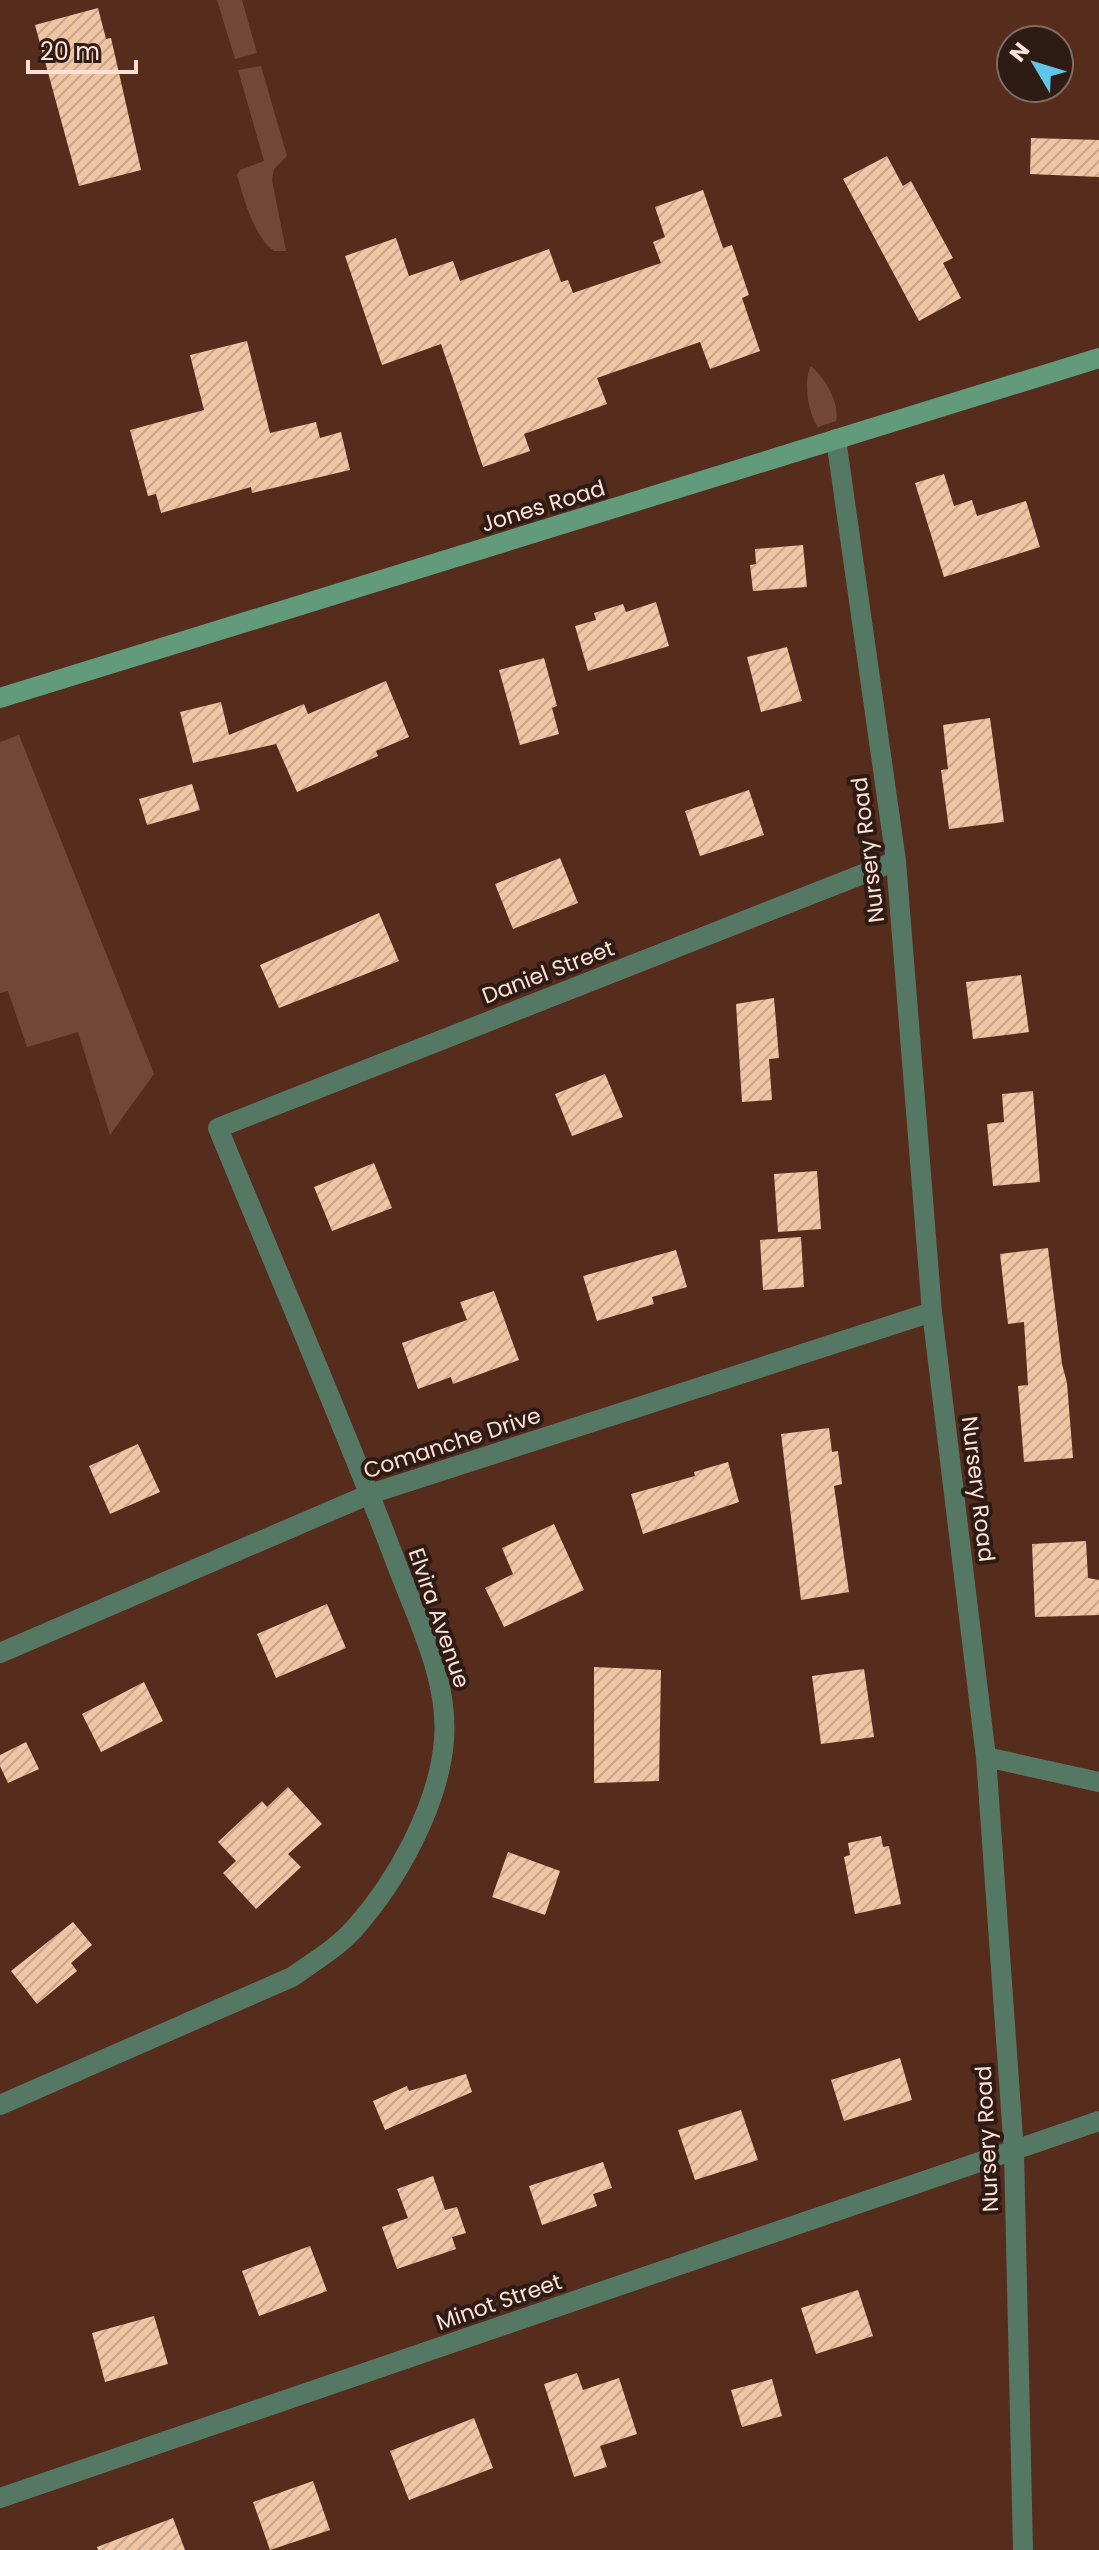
<svg xmlns="http://www.w3.org/2000/svg" width="1099" height="2550" font-family="Poppins,sans-serif">
	<style>
		.green { fill: #734737 }
		.building { fill: url(#building-hatch) }
		.lines { fill: none; stroke-linecap: round; stroke-linejoin: round }
		.street { stroke: #557865; stroke-width: 20 }
		.secondary { stroke: #629a7c; stroke-width: 20 }
		.labels { text-anchor: middle; dominant-baseline: central; stroke-width: 8; stroke-linejoin: round; paint-order: stroke }
		.street-label { font-size: 22px; fill: #fde1d7; stroke: #2e1b14 }
	</style>
	<defs>
		<pattern id="building-hatch" width="6" height="6" patternUnits="userSpaceOnUse" patternTransform="scale(2)"><rect width="6" height="6" fill="#f0c5a3"/><path d="M-1 1l2-2M0 6l6-6M5 7l2-2" fill="none" stroke="#c7a58a"/></pattern>
	</defs>
	<rect width="100%" height="100%" fill="#562c1d"/>
	<!-- green -->
	<path class="green" d="M217 0H242L257 53 235 59Z
		M261 66 287 156 274 169 272 180 286 251H274C253 235 244 199 237 175L240 170 264 161 238 70Z
		M811 366C825 378 840 403 836 421L818 427C808 414 803 379 811 366Z
		M19 735 154 1074 110 1135 78 1032 27 1047 8 991 0 993V742Z"/>
	<!-- building -->
	<path class="building" d="M98 8 106 39 111 38 141 170 79 186 35 25Z
		M1031 138 1099 140V177L1030 174Z
		M887 156 903 186 911 181 953 258 943 263 961 298 919 321 843 179Z
		M703 190 723 248 732 245 749 295 742 298 760 351 710 369 700 342 597 378 607 404 524 434 530 451 483 467 441 344 382 365 345 256 396 238 409 276 453 261 460 281 549 249 561 282 568 280 573 293 661 263 653 242 665 237 655 207Z
		M247 341 270 433 316 422 320 438 341 432 350 470 252 493 251 487 161 513 156 494 148 496 130 430 204 410 190 355Z
		M944 474 954 506 972 500 977 516 1026 501 1040 547 944 577 915 483Z
		M803 545 807 587 753 591 750 565 756 564 755 549Z
		M656 602 669 646 588 671 575 626 596 620 594 613 623 604 626 612Z
		M787 647 802 701 761 712 747 657Z
		M544 658 557 706 552 708 559 734 520 745 499 670Z
		M386 681 409 737 376 751 378 756 297 792 276 744 193 763 180 712 221 702 229 735 304 704 308 714Z
		M990 718 1004 822 949 829 941 770 948 769 943 725Z
		M192 784 200 810 147 825 139 799Z
		M749 790 764 835 700 856 685 811Z
		M560 858 578 903 513 929 495 884Z
		M379 913 399 961 279 1008 260 965Z
		M1021 975 1029 1032 973 1039 966 982Z
		M774 998 779 1058 769 1059 772 1100 742 1102 736 1004Z
		M605 1074 623 1117 572 1136 555 1094Z
		M1033 1091 1040 1182 993 1186 987 1124 1004 1122 1002 1094Z
		M374 1163 392 1208 332 1231 314 1187Z
		M817 1171 821 1229 778 1232 774 1174Z
		M801 1237 804 1287 763 1290 760 1240Z
		M1048 1248 1062 1364 1067 1383 1073 1458 1024 1462 1018 1386 1028 1385 1024 1322 1008 1324 1000 1254Z
		M676 1250 687 1287 652 1297 654 1304 597 1321 583 1276Z
		M494 1291 519 1360 453 1384 451 1377 418 1389 402 1343 467 1320 460 1302Z
		M829 1428 832 1452 838 1451 842 1484 834 1486 849 1592 801 1600 781 1434Z
		M138 1444 160 1492 110 1514 89 1466Z
		M728 1462 739 1502 643 1534 631 1494 695 1476 694 1472Z
		M554 1524 584 1590 504 1627 485 1588 513 1574 502 1548Z
		M1086 1541 1088 1578 1099 1580V1615L1035 1617 1032 1544Z
		M327 1604 346 1648 276 1678 257 1634Z
		M594 1667 661 1670 659 1781 594 1783Z
		M864 1669 874 1737 821 1744 812 1676Z
		M144 1682 163 1721 101 1752 82 1714Z
		M26 1742 39 1769 8 1783 0 1766V1755Z
		M288 1787 322 1824 288 1854 301 1867 256 1909 223 1873 236 1861 218 1842 262 1801 267 1807Z
		M881 1836 883 1847 889 1846 901 1904 855 1914 844 1857 850 1855 848 1843Z
		M508 1852 560 1871 545 1915 492 1897Z
		M73 1922 92 1945 71 1963 77 1971 37 2004 11 1971Z
		M900 2058 912 2100 844 2121 831 2080Z
		M466 2074 472 2092 385 2130 373 2101 407 2086 409 2091Z
		M741 2110 758 2160 695 2180 678 2130Z
		M603 2162 612 2188 593 2194 597 2206 542 2225 529 2186Z
		M433 2176 445 2210 457 2207 466 2233 452 2237 456 2249 397 2269 382 2227 408 2218 397 2189Z
		M310 2246 327 2291 259 2316 242 2271Z
		M858 2290 873 2336 816 2354 801 2308Z
		M154 2316 168 2364 105 2382 92 2333Z
		M577 2373 583 2390 619 2378 637 2434 600 2446 607 2467 574 2477 544 2384Z
		M772 2379 782 2416 742 2427 731 2390Z
		M474 2418 493 2468 409 2500 390 2451Z
		M313 2481 330 2530 270 2550 253 2502Z
		M173 2518 185 2550H98L97 2547Z"/>
	<g class="lines">
		<!-- street -->
		<path class="street" d="M836 439 896 861 932 1312 986 1757 1014 2152 1023 2550
			M0 1653 370 1494 932 1312
			M986 1757 1099 1782
			M0 2105 292 1977C313 1962 337 1948 354 1929 397 1881 439 1805 444 1740 449 1678 416 1617 395 1560 340 1415 277 1272 218 1128L896 861
			M0 2498 1099 2121"/>
		<!-- secondary -->
		<path class="secondary" d="M0 698 1099 358"/>
	</g>
	<g class="labels">
		<!-- street labels -->
		<g class="street-label">
			<text transform="translate(543 506) rotate(-17)">Jones Road</text>
			<text transform="translate(868 850) rotate(-97)">Nursery Road</text>
			<text transform="translate(548 972) rotate(-21)">Daniel Street</text>
			<text transform="translate(452 1443) rotate(-18)">Comanche Drive</text>
			<text transform="translate(978 1489) rotate(83)">Nursery Road</text>
			<text transform="translate(439 1618) rotate(71)">Elvira Avenue</text>
			<text transform="translate(987 2139) rotate(-93)">Nursery Road</text>
			<text transform="translate(499 2302) rotate(-19)">Minot Street</text>
		</g>
	</g>
	<!-- north arrow -->
	<g transform="translate(1035 64) rotate(308)"><circle r="38" fill="#2e1b14" stroke="#816a62" stroke-width="2"/>
	<path d="M0-6L14 30L0 20L-14 30Z" fill="#5cc7e7"/>
	<text y="-12" font-size="22" font-weight="bold" text-anchor="middle" fill="#fde1d7">N</text>
	</g>
	<!-- scale -->
	<path d="M28 60v12h108v-12" fill="none" stroke="#fde1d7" stroke-width="4"/>
	<text x="40" y="60" font-size="24" fill="#fde1d7" stroke="#2e1b14" stroke-width="6" paint-order="stroke">20 m</text>
</svg>
